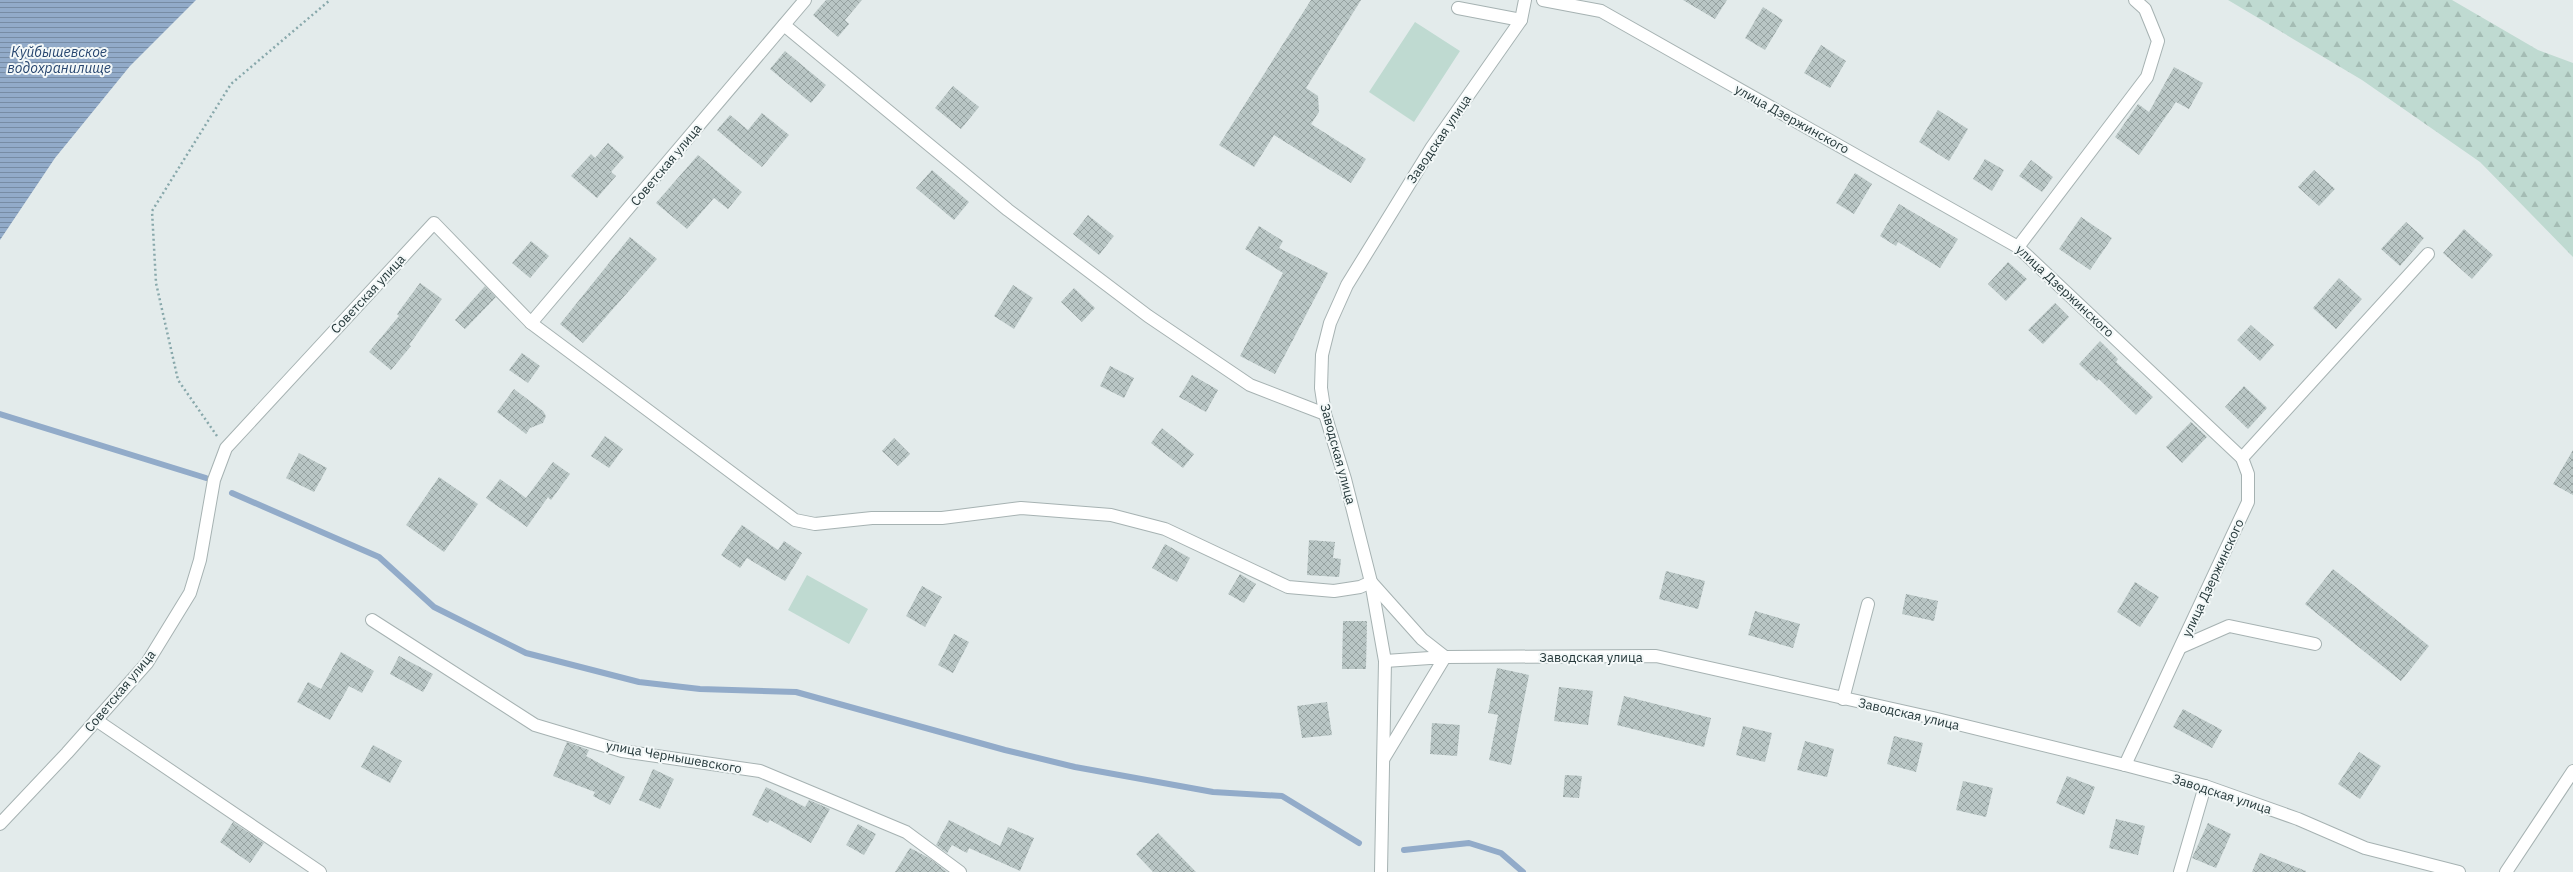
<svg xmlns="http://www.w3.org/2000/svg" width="2573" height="872" font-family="'IBM Plex Sans',sans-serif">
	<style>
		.forest { fill: url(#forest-firs) }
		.garden { fill: #bfdad1 }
		.water { fill: url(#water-rules) }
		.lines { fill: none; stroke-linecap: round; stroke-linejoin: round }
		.stream { stroke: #92abc9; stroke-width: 6 }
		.building { fill: url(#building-cross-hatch) }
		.service-casing { stroke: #a6b2b2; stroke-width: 14 }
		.minor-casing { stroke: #a6b2b2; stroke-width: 14 }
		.tertiary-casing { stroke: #a6b2b2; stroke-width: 14 }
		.path { stroke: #88a8ab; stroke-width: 2.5; stroke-dasharray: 2 3; stroke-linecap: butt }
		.service { stroke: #fff; stroke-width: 12 }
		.minor { stroke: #fff; stroke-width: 12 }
		.tertiary { stroke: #fff; stroke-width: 12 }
		.labels { text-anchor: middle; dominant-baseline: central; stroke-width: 4; stroke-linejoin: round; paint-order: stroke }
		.street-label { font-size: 13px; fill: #25383a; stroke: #f3f8f8 }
		.water-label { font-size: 14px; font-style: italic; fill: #27466f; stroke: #f3f8f8 }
	</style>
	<defs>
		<pattern id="forest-firs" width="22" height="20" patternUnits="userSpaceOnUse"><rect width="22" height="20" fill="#bfdad1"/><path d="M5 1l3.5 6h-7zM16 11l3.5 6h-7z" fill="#a4bcb4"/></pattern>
		<pattern id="water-rules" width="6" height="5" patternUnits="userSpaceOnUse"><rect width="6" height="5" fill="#92abc9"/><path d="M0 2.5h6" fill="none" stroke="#778ca4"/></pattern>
		<pattern id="building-cross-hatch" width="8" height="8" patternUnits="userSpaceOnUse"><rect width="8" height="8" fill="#b9c6c5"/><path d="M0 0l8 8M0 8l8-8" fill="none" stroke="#96a2a1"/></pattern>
	</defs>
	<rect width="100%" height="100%" fill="#e3ebeb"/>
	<!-- forest -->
	<path class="forest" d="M2228 0H2452L2538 50 2573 63V257L2480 162 2362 80Z"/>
	<!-- garden -->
	<path class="garden" d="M1415 22 1460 51 1414 122 1369 92Z
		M807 575 868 609 849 644 788 610Z"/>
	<!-- water -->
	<path class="water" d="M0 0H196L130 66 55 158 0 240Z"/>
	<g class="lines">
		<!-- stream -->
		<path class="stream" d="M0 414 206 478
			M232 493 379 557 434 607 526 653 639 682 700 689 796 692 1005 750 1075 767 1213 792 1282 796 1359 843
			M1404 850 1469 843 1501 853 1523 872"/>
	</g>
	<!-- building -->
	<path class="building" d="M826 0H862L845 20 849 24 838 37 813 15Z
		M1311 0H1361L1306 88 1318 96 1319 112 1311 124 1366 159 1351 183 1274 135 1254 167 1219 145Z
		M1683 0H1727L1715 19Z
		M1763 7 1783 20 1765 50 1745 38Z
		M1821 45 1846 61 1830 88 1804 73Z
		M785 51 826 85 811 103 770 69Z
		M2174 67 2203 83 2189 109 2176 102 2139 155 2115 137 2138 104 2149 112Z
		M953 86 979 107 961 129 935 108Z
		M1938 110 1968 129 1949 161 1919 142Z
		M762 113 789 135 762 167 717 130 730 115 748 130Z
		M608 143 624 157 611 172 616 176 597 198 571 176 591 154 595 158Z
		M698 155 742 192 728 209 714 198 687 229 656 203Z
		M1985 159 2004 170 1992 191 1973 179Z
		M2031 160 2053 177 2042 192 2019 176Z
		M932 170 969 202 954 220 916 188Z
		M2314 170 2335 189 2319 206 2298 187Z
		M1855 173 1872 184 1854 214 1836 203Z
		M1899 204 1958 239 1940 268 1898 242 1896 246 1880 236Z
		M1088 215 1114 236 1099 255 1073 234Z
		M2081 217 2112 238 2090 270 2059 249Z
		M2406 222 2424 238 2400 266 2381 249Z
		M1259 226 1283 241 1279 248 1328 273 1275 374 1240 356 1283 273 1245 249Z
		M2464 229 2493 255 2472 279 2443 253Z
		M630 237 657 259 583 343 560 324Z
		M531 241 549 256 530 278 512 263Z
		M2008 262 2027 279 2006 301 1988 284Z
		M2339 278 2362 299 2336 329 2313 308Z
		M420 283 442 299 409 345 411 346 391 370 369 352 399 316 397 314Z
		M1013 285 1033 298 1014 329 994 316Z
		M485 286 496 297 465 329 455 320Z
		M1074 288 1095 308 1082 322 1061 302Z
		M2055 303 2069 317 2043 344 2028 330Z
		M2251 325 2274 345 2260 361 2237 340Z
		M2100 341 2118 359 2116 362 2153 397 2136 415 2099 379 2097 381 2079 364Z
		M522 353 540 366 528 383 509 370Z
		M1110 366 1134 378 1124 398 1100 386Z
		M1192 375 1218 390 1206 412 1179 397Z
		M2244 386 2267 408 2248 429 2225 407Z
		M514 389 543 411 546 416 543 423 530 428 526 434 497 412Z
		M2191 422 2207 437 2182 463 2166 447Z
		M1162 428 1194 454 1183 468 1151 443Z
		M605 436 623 449 609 468 591 456Z
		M894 438 910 454 898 466 882 451Z
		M2573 450V495L2553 484Z
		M299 453 327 468 314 492 286 478Z
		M553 462 570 474 551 500 548 497 527 527 486 498 500 479 526 498Z
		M439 477 478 504 444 552 406 525Z
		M742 525 778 550 784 541 802 553 785 581 747 558 740 568 721 555Z
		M1309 540 1335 542 1333 558 1341 559 1339 577 1307 575Z
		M1165 544 1190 558 1177 582 1152 568Z
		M2333 569 2429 646 2401 681 2305 604Z
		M1666 571 1705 581 1698 609 1659 599Z
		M1240 574 1256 584 1244 603 1228 594Z
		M2135 582 2159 597 2140 627 2117 612Z
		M922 586 942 597 925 627 906 616Z
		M1906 594 1938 601 1934 621 1902 614Z
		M1755 611 1800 624 1793 648 1748 635Z
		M1343 621H1367L1366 669H1342Z
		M954 634 969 642 953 673 938 665Z
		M341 652 374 671 362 693 349 686 330 720 297 702 308 682 321 689Z
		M399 656 433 674 423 692 390 674Z
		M1497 668 1529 675 1511 765 1489 760 1498 715 1488 713Z
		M1559 687 1593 691 1588 725 1554 721Z
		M1624 696 1711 718 1704 747 1617 725Z
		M1327 702 1332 735 1302 738 1297 706Z
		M2183 709 2222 730 2212 748 2173 727Z
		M1432 723 1460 725 1457 756 1430 754Z
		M1743 726 1772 733 1765 762 1736 755Z
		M1894 736 1923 743 1916 772 1887 764Z
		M1805 741 1834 749 1827 777 1797 770Z
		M567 742 589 750 586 756 625 777 610 805 593 796 595 792 553 776Z
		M373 745 402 761 390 783 361 767Z
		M2359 752 2381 766 2360 799 2338 784Z
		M653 769 674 779 660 809 639 800Z
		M1565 775 1582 776 1579 798 1563 797Z
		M2067 776 2095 787 2084 815 2056 803Z
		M1963 781 1993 788 1986 817 1956 810Z
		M766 787 805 807 809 800 830 809 811 843 770 820 768 823 752 815Z
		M2116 819 2145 826 2138 855 2109 848Z
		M949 820 1000 846 1008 827 1034 838 1020 871 969 848 967 853 952 845 947 853 936 845Z
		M233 822 264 843 250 863 220 842Z
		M2208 823 2231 834 2216 868 2192 858Z
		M858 824 876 834 864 855 846 845Z
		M1158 833 1196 872H1153L1136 854Z
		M910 848 929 858 947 872H895Z
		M2260 853 2306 871V872H2252Z"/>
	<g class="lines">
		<defs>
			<path id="service" d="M1458 8 1521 20
				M784 25 1008 210 1148 316 1250 385 1325 414
				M2018 247 2147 77 2158 41 2145 9 2135 0
				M531 323 795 520 815 524 872 518H942L1021 508 1111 515 1165 529 1288 587 1334 591 1360 587 1371 582
				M2242 458 2428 254
				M2181 647 2229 626 2315 644
				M1843 699 1868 604
				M96 720 320 872
				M1384 758 1445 657 1385 661
				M2180 872 2205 786
				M2506 872 2573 771"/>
			<path id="minor" d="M1543 0 1601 11 2018 247 2242 458 2248 474V502L2125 765
				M1371 582 1385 661 1381 872
				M372 620 535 725 622 751 760 771 906 832 960 872
				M0 824 67 753 147 663 190 593 200 560 214 480 226 448 434 223 531 323 805 0"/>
			<path id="tertiary" d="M1525 0 1521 20 1432 147 1347 285 1330 323 1322 355 1321 388 1325 414 1345 479 1371 582 1422 639 1445 657 1656 656 1933 718 2125 765 2205 786 2298 819 2365 848 2459 872"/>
		</defs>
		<!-- service casing -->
		<use href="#service" class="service-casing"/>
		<!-- minor casing -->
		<use href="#minor" class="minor-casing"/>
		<!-- tertiary casing -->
		<use href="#tertiary" class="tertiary-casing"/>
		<!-- path -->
		<path class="path" d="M217 436 178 380 156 283 152 211 231 84 330 0"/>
		<!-- service -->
		<use href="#service" class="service"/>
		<!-- minor -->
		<use href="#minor" class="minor"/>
		<!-- tertiary -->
		<use href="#tertiary" class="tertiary"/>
	</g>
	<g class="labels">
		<!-- street labels -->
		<g class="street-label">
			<text transform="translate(1792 119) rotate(29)">улица Дзержинского</text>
			<text transform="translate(1439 139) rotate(-56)">Заводская улица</text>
			<text transform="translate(666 165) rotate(-50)">Советская улица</text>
			<text transform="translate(2065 291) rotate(43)">улица Дзержинского</text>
			<text transform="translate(368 294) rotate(-47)">Советская улица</text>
			<text transform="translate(1338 454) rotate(75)">Заводская улица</text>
			<text transform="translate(2213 578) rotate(-65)">улица Дзержинского</text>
			<text x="1591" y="657">Заводская улица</text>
			<text transform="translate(120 691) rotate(-50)">Советская улица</text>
			<text transform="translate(1909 714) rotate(13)">Заводская улица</text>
			<text transform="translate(674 757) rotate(10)">улица Чернышевского</text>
			<text transform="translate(2222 794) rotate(18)">Заводская улица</text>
		</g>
		<!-- water labels -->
		<g class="water-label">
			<text x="59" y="52">Куйбышевское<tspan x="59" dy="16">водохранилище</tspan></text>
		</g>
	</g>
</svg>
